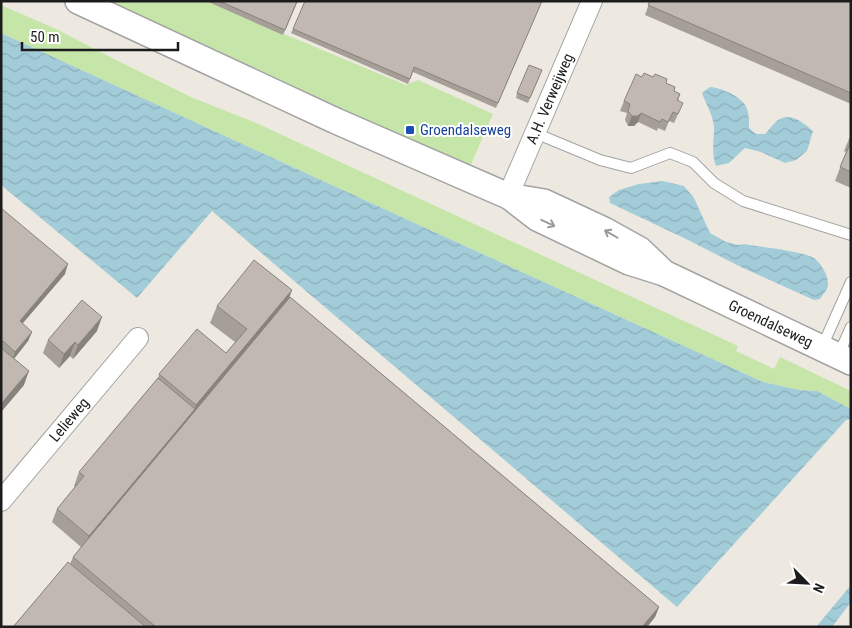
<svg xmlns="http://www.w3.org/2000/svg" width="852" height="628" font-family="'Roboto Condensed',sans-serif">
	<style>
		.grass { fill: #c5e6a8 }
		.water { fill: url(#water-waves) }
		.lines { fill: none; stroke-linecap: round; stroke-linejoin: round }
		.service-casing { stroke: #a3a3a3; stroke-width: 12 }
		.minor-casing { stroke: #a3a3a3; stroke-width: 22 }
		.tertiary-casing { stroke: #a3a3a3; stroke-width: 28 }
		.service { stroke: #fff; stroke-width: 10 }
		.minor { stroke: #fff; stroke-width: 20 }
		.tertiary { stroke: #fff; stroke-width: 25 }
		.wall { fill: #a69f98 }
		.shaded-wall { fill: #87827c }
		.building { fill: #c1b9b1; stroke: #87827c }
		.oneway { stroke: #999 }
		.transit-dot { fill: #1a4fb4; stroke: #fff; stroke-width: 2 }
		.labels { text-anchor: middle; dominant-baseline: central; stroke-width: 4; stroke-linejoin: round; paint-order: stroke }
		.street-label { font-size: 15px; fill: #1c1c1c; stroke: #fff }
		.transit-label { font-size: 15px; fill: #164399; stroke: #fff; text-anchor: start }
	</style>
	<defs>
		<pattern id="water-waves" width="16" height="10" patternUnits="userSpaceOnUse" patternTransform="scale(1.25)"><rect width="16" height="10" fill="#a3ccd9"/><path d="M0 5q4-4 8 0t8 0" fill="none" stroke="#8cafba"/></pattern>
	</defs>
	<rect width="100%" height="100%" fill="#ede9e1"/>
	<!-- grass -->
	<path class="grass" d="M108 1H205L406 85 418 80 493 114 469 169 223 53Z
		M1 5 56 29 118 61 193 98 254 122 738 346 736 351 774 369 780 357 851 391V409L817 391 799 390 763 382 432 231 1 33Z"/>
	<!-- water -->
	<path class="water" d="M1 33 432 231 763 382 799 390 817 391 851 409V419L846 420 677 607 212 211 137 298 1 185Z
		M710 87C723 88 746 98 748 112 749 117 749 123 749 128L756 134H765C769 130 774 122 780 119 792 112 805 124 813 131L807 151 796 160 785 163 761 152 745 148 729 163 716 166C711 153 714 140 714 127 713 115 706 104 702 93Z
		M663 181 684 186 694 198 710 233 726 242 738 245 744 244C759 247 802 251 814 258 822 264 831 279 827 289 825 292 822 296 820 299L814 300 741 267 684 238 610 203 609 197 619 190 639 184Z
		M851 585V602L832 627H816Z"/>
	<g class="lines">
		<defs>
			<path id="service" d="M535 133 600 160 631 168 670 153 693 162 714 183 743 201 851 235
				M822 347 851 282
				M838 356 851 327"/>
			<g id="minor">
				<path id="s1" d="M508 196 592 1"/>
				<path id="s2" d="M1 501 138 338"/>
			</g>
			<g id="tertiary">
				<path d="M78 1 336 121 508 196 544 202 604 230 640 250 664 273"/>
				<path id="s3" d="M510 197 537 218 629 262 664 273 851 362"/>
			</g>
		</defs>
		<!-- service casing -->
		<use href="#service" class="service-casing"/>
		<!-- minor casing -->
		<use href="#minor" class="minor-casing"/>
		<!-- tertiary casing -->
		<use href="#tertiary" class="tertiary-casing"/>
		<!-- service -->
		<use href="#service" class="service"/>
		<!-- minor -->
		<use href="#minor" class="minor"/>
		<!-- tertiary -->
		<use href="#tertiary" class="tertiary"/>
	</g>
	<!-- wall -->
	<path class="wall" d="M206 1H298L283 35Z
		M542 1 496 108 413 72 408 84 291 33 293 29Z
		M650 1H851V104L645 15Z
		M540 75 528 103 516 98 517 93Z
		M642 77 666 83 674 91 680 94 678 101 679 112 674 123 669 121 665 131 658 128 657 131 638 122 634 126H628L625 120 627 113 620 111 624 101Z
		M851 134V188L835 181 846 152 844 151Z
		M1 208 65 274 22 324 32 332 28 341 14 359 24 385 1 412Z
		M290 297 659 607 655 617 647 627H13L70 564 73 557 81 547 52 522 57 509 75 487 74 486 79 472 158 378 159 374 226 353 235 342 210 323 217 306Z
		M97 331 73 359 70 356 59 368 43 353 48 340Z"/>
	<!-- shaded-wall -->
	<path class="shaded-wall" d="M641 113 638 122 634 126H628L632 116Z
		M68 264 65 274 16 331 20 321Z
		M292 290 286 307 84 549 89 536 194 409 196 405Z
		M102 317 97 331 73 359 78 345Z
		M32 332 28 341 12 361 15 352Z
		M75 342 70 356 59 368 64 354Z
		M29 371 24 385 1 412V404Z
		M659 607 655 617 647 627H642Z"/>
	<!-- building -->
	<path class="building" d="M219 1H297L285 30Z
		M305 1H542L498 103 414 67 410 79 293 29Z
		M650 1H851V93L648 5Z
		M529 65 542 70 530 98 517 93Z
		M644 73 653 77 655 74 667 79 666 83 675 87 674 91 680 94 677 100 683 103 678 114 673 112 668 122 662 119 660 122 641 113 638 116H632L628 111 630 104 624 101 636 74 642 77Z
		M851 142V172L840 167Z
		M1 208 68 264 20 321 32 332 15 352 3 341 1 343Z
		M254 260 292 290 196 405 159 374 197 329 226 353 247 329 217 306Z
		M290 297 659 607 642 627H156L73 557Z
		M82 300 102 317 78 345 75 342 64 354 48 340Z
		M1 348 29 371 1 404Z
		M158 378 195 409 89 536 57 509 84 476 79 472Z
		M68 562 146 627H13Z"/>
	<!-- one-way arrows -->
	<defs><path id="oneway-shaft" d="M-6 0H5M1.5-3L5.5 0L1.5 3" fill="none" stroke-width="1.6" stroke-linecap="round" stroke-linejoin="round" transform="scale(1.25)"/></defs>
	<g class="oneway">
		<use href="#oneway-shaft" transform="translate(548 223) rotate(25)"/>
		<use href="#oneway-shaft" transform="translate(611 234) rotate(-150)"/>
	</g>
	<!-- markers -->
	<rect class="transit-dot" x="405" y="125" width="10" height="10" rx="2.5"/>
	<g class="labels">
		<!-- street labels -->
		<g class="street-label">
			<text stroke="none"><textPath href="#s1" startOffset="106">A.H. Verweijweg</textPath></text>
			<text stroke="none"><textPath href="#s3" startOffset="291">Groendalseweg</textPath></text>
			<text stroke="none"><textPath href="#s2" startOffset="106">Lelieweg</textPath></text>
		</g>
		<!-- transit labels -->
		<g class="transit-label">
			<text x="420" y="130">Groendalseweg</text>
		</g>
	</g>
	<!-- border -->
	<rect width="852" height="628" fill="none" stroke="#1c1c1c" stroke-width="5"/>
	<!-- north arrow -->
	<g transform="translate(807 583) rotate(114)" stroke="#ffffff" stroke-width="4" paint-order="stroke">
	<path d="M0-4L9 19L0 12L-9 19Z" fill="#1c1c1c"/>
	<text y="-8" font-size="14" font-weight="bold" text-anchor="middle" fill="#1c1c1c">N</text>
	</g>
	<!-- scale -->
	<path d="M22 42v8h156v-8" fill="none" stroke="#1c1c1c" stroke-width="2.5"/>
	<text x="30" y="42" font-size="15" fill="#1c1c1c" stroke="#ffffff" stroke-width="4" paint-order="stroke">50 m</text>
</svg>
